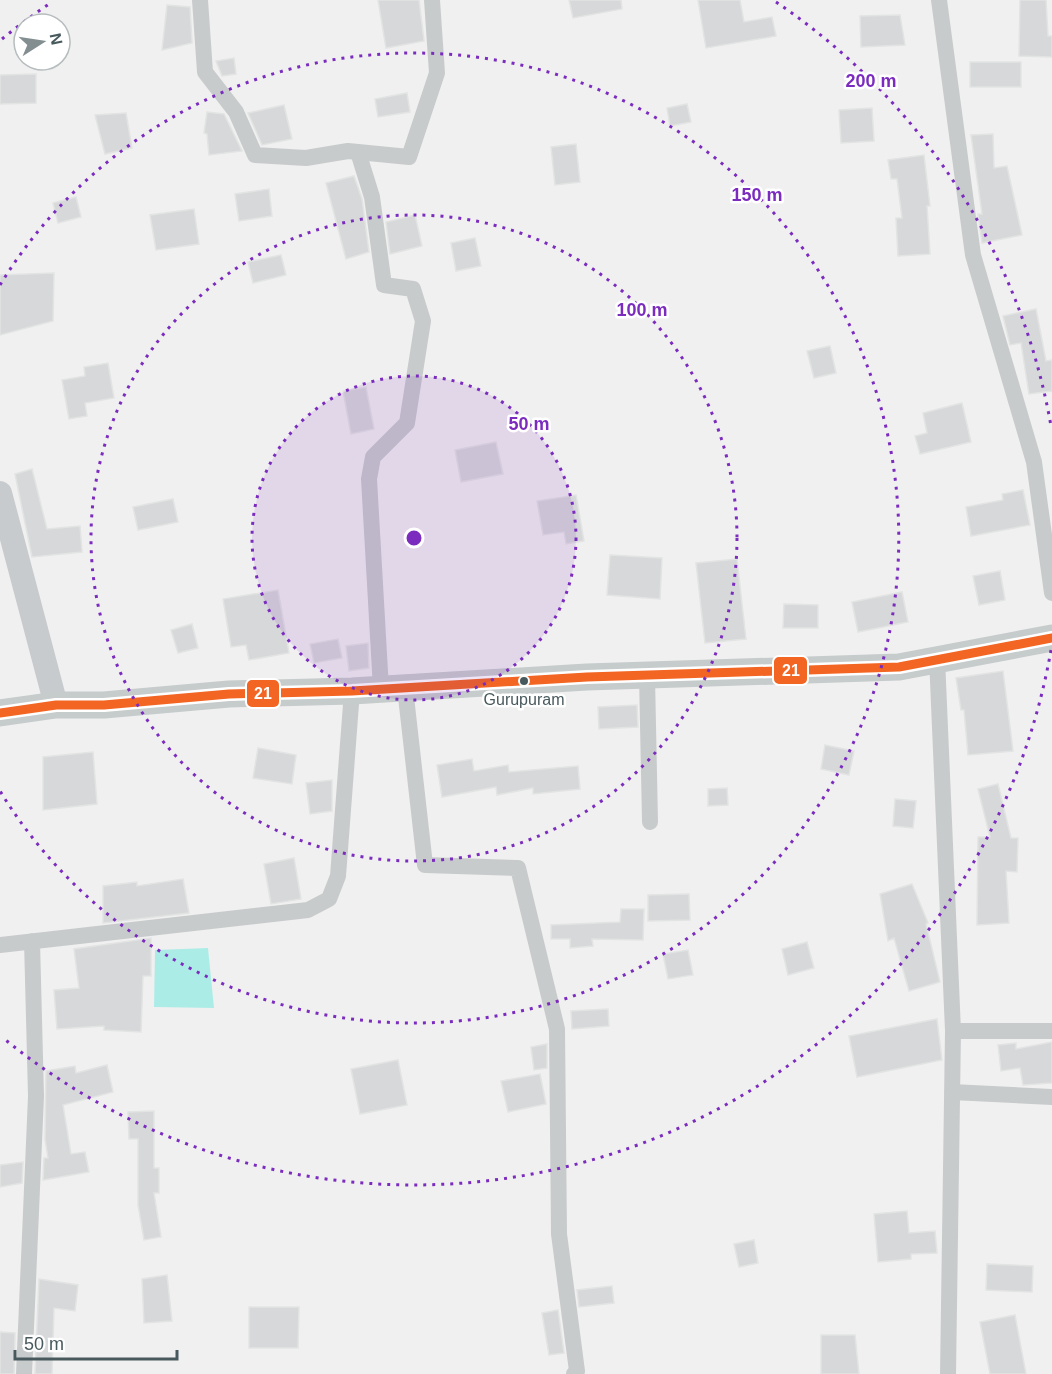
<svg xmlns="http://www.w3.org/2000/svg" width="1052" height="1374" font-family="Helvetica,sans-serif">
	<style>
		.water { fill: #acece7 }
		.building { fill: #d7d8d9; stroke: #e2e3e3; stroke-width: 1.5 }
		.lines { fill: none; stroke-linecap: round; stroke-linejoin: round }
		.minor { stroke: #c8cbcc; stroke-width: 16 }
		.secondary { stroke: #c7cbcd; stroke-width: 24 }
		.primary { stroke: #c6cbcb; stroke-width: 27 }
		.bus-1-casing { stroke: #fff; stroke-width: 14 }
		.bus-1 { stroke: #f26522; stroke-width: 9 }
		.ring { fill: none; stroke: #7b2cbf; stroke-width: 3; stroke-dasharray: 3 6 }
		.bus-dot { fill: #48595d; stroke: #fff; stroke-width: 2 }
		.labels { text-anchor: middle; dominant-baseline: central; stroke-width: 5; stroke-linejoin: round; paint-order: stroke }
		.bus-label { font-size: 16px; fill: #48595d; stroke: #fff }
		.centre { fill: #7b2cbf; stroke: #fff; stroke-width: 3 }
		.ring-label { font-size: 18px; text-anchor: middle; font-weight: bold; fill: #7b2cbf; stroke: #fff; stroke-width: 5; stroke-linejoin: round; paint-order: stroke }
		.line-badge { stroke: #fff; stroke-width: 2 }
		.badge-label { font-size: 16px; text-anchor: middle; font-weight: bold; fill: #fff }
	</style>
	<rect width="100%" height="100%" fill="#f1f0f0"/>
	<!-- water -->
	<path class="water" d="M208 948 214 1008 154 1007 155 950Z"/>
	<!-- building -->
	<path class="building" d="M378 0H419L424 41 386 48Z
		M569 0H621L622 9 573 18Z
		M698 0H740L744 22 772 17 776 36 706 48Z
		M1020 0H1046L1048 36H1052V57L1019 56Z
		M167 5 190 7 192 43 162 50Z
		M900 15 905 45 861 47 860 16Z
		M234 58 236 74 222 76 216 61Z
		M970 62H1021V87H970Z
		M36 74V103L0 104V75Z
		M407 93 410 112 378 117 375 99Z
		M687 104 691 122 670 126 667 108Z
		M284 105 292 139 262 145 248 113Z
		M872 108 874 141 841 143 839 110Z
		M207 112 224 114 242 151 209 155 207 134 204 133Z
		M126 113 132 148 105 154 95 115Z
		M993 134 994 168 1007 166 1022 235 982 243 978 214H982L971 135Z
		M576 144 580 182 555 185 551 147Z
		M924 155 930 206H927L930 254 898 256 896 218H902L897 179H891L888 160Z
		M354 176 362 199 369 252 346 259 326 183Z
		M269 189 272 216 239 221 235 194Z
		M76 197 81 217 58 223 53 203Z
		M194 209 199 244 156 250 150 215Z
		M415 215 422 246 390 254 386 222Z
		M475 238 481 266 456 271 451 243Z
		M281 255 286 275 253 283 248 262Z
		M54 273 53 321 0 335V275Z
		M1036 309 1046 361 1052 360V391L1029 394 1021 343 1010 345 1003 316Z
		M830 346 836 373 814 378 807 351Z
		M108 363 114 398 85 403 87 416 69 419 62 380 85 376 84 367Z
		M366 387 374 429 351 434 343 391Z
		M962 403 971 442 920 454 915 436 927 433 923 413Z
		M496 442 503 474 461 482 455 450Z
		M32 469 47 529 80 526 82 552 32 557 15 474Z
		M1023 490 1030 525 971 536 966 507 1003 500 1002 494Z
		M576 495 584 541 566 544 564 532 543 535 537 501Z
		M173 499 178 522 138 530 133 507Z
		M610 555 662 558 660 599 607 595Z
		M737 559 746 639 705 643 696 563Z
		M1000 571 1005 600 979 605 973 576Z
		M278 590 289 653 249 660 246 645 231 647 223 599Z
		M902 592 908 622 858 632 852 602Z
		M784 604 818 605V628H783Z
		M192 624 198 648 178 653 171 630Z
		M338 639 342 658 314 663 310 644Z
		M368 643 369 668 349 671 346 646Z
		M1003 671 1013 751 968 755 964 710H961L956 678Z
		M637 705 638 727 599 729 598 707Z
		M825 745 854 751 849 775 821 769Z
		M258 748 296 755 292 784 253 778Z
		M93 752 97 804 43 810V757Z
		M472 759 474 771 508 765 509 772 578 766 580 789 533 794V788L497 795 496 787 442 797 437 765Z
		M332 780V811L310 814 306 783Z
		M998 784 1011 838H1018L1017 872 1006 871 1009 923 977 925 978 837H990L978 789Z
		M727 788 728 805 708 806V789Z
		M895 799 916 801 913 828 893 826Z
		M294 858 301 899 271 904 264 864Z
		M183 879 189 913 103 923V886L137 882V886Z
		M912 884 928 923 926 924 940 982 909 991 894 938 888 941 880 894Z
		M689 894 690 920 648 921V895Z
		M621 909H644L643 940 592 939 593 946 570 948V939H551V925L620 922Z
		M151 938V976H143L141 1032 104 1030V1026L57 1029 54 990 79 988 74 949Z
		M807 942 814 968 788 975 782 949Z
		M688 950 693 975 668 979 663 954Z
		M608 1009 609 1026 572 1029 571 1011Z
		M937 1019 942 1060 857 1077 849 1036Z
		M1052 1042V1083L1023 1085 1020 1068 1001 1071 998 1045 1016 1043V1049Z
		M547 1044V1068L534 1070 531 1047Z
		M398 1060 407 1105 360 1114 351 1069Z
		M107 1065 113 1092 63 1105 71 1154 85 1152 89 1172 43 1180 44 1158H48L45 1139 46 1071 75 1066 76 1073Z
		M540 1074 546 1104 508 1112 501 1081Z
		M154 1111V1168H159V1193H154L161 1237 144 1240 138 1205V1139H129L128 1112Z
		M23 1162 22 1183 0 1187V1165Z
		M907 1211 909 1233 935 1231 937 1253 911 1254V1259L878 1262 874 1214Z
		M754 1240 758 1263 739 1267 734 1244Z
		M987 1264 1033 1266 1032 1292 986 1290Z
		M167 1275 172 1321 144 1323 142 1279Z
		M39 1279 78 1285 75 1311 54 1308 52 1374H35Z
		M612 1286 614 1303 579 1307 577 1290Z
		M249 1307H299L298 1348H249Z
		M558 1310 564 1353 549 1355 542 1313Z
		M1015 1315 1026 1374H990L980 1322Z
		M0 1332 15 1333 14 1374H0Z
		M821 1335H855L859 1374H821Z"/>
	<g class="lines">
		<!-- minor -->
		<path class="minor" d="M200 0 205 72 236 112 255 155 306 158 348 151 409 157 437 73 432 0
			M939 0 973 255 1034 462 1052 593
			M358 152 372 197 384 285 413 289 423 321 407 423 373 457 369 479 381 689
			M937 658 953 1031 948 1374
			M647 676 650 822
			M405 688 425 865 518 868 557 1029 559 1234 577 1371 574 1374
			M0 945 308 910 329 899 338 876 352 691
			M953 1031H1052
			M952 1092 1052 1097
			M24 1374 36 1096 32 941"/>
		<!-- secondary -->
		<path class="secondary" d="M0 493 56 705"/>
		<!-- primary -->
		<path class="primary" d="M0 713 56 705H104L229 694 352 691 587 677 899 667 1052 638"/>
		<defs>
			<path id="bus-1" d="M0 713 56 705H104L229 694 352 691 587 677 899 667 1052 638"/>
		</defs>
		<!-- bus-1 casing -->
		<use href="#bus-1" class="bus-1-casing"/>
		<!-- bus-1 -->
		<use href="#bus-1" class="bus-1"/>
	</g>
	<!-- distance rings -->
	<circle cx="414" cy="538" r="162" fill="#7b2cbf" fill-opacity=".12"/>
	<g class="ring">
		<circle cx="414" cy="538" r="162"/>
		<circle cx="414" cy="538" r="323"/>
		<path d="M0 285A485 485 0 1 1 0 791"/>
		<path d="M1051 650A647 647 0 0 1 2 1037M2 39A647 647 0 0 1 52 2M776 2A647 647 0 0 1 1051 426"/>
	</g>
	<!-- markers -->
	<circle class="bus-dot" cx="524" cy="681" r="5"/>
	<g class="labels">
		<!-- bus labels -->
		<g class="bus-label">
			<text x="524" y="699">Gurupuram</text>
		</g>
	</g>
	<circle cx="414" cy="538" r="9" class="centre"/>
	<g class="ring-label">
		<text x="871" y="87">200 m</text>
		<text x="757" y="201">150 m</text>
		<text x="642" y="316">100 m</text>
		<text x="529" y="430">50 m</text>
	</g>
	<g class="line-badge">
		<rect x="773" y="656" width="35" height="29" rx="6" fill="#f26522"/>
		<rect x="246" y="679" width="34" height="29" rx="6" fill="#f26522"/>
	</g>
	<g class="badge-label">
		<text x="791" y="676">21</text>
		<text x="263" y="699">21</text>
	</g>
	<!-- north arrow -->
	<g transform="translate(42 42) rotate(78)"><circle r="28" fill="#ffffff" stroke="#b6bdbe" stroke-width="1.5"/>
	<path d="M0-4.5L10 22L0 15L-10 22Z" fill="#838e90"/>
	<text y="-9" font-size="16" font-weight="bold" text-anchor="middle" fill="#48595d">N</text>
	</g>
	<!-- scale -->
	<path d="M15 1350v9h162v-9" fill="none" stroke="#48595d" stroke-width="3"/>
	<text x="24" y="1350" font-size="18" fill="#48595d" stroke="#ffffff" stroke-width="4.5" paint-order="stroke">50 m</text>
</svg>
